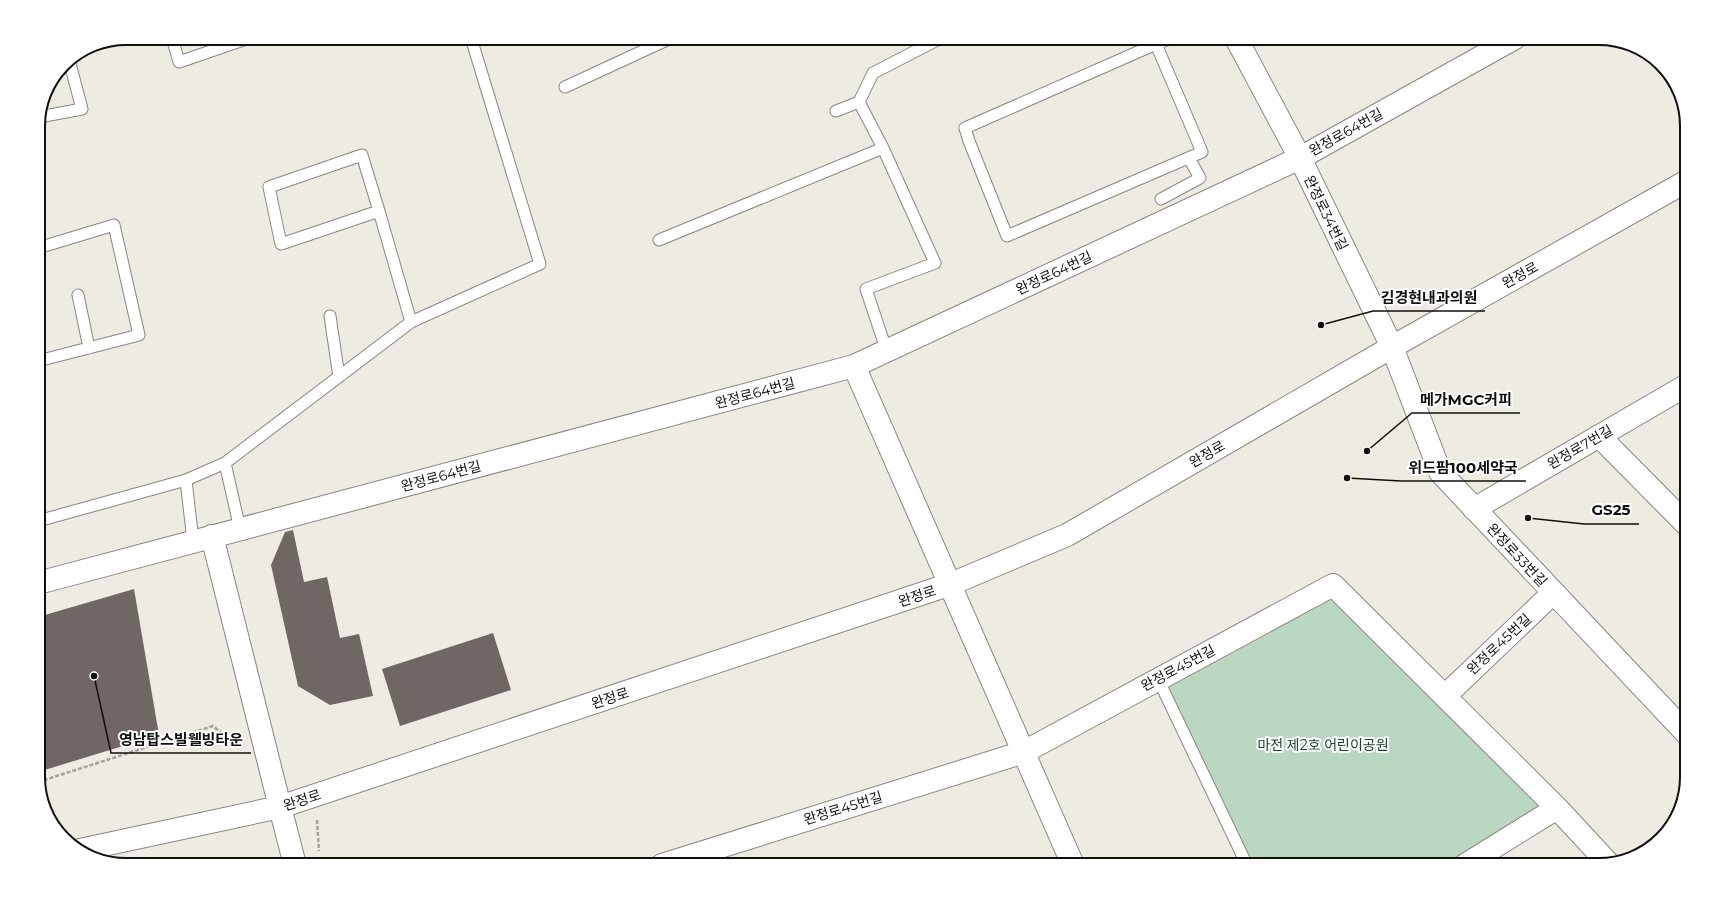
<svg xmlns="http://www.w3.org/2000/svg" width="1725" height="903" font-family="Montserrat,'Noto Sans KR',sans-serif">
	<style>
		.green { fill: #bad8c1 }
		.building { fill: #6e6763 }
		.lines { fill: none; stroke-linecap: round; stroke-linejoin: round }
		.service-casing { stroke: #89877f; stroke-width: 13 }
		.minor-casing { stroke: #89877f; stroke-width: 24 }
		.tertiary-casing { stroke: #89877f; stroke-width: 24 }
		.secondary-casing { stroke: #89877f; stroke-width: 24 }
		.path { stroke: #a3a19b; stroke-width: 2.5; stroke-dasharray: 4 2; stroke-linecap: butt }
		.service { stroke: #fff; stroke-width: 11 }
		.minor { stroke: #fff; stroke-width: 22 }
		.tertiary { stroke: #fff; stroke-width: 22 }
		.secondary { stroke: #fff; stroke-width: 22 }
		.labels { text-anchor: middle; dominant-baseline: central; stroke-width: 4; stroke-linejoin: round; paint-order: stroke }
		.street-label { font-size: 14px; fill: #11100d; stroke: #fff }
		.park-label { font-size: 14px; fill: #154727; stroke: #fff }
		.rim { fill: none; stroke: #11100d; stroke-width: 2 }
		.leader { fill: none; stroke: #11100d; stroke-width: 1.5 }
		.callout-dot { fill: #11100d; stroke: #fff; stroke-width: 1.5 }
		.callout-label { font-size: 15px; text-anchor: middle; font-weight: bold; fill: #11100d; stroke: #fff; stroke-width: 4; stroke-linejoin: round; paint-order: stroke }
	</style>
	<rect width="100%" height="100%" fill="#eeebe3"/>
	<!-- green -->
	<path class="green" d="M1333 585 1557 808 1465 865H1247L1158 679Z"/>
	<!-- building -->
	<path class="building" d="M293 530 304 582 327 577 340 638 359 634 373 696 330 705 298 686 271 565 285 532Z
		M134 589 159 735 38 772V617Z
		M493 633 511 690 400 726 382 669Z"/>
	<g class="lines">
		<defs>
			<path id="service" d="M172 38 179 62 249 38
				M1154 38 1156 44 1172 38
				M1156 44 1202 152 1007 236 969 141 965 128Z
				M565 87 671 38
				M836 111 859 102
				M39 117 82 109 69 60
				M1161 199 1200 178 1189 158
				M379 211 362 155 269 187 281 244 379 211 411 322
				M659 240 883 148
				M38 248 114 225 139 335 38 361
				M78 295 89 348
				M330 316 339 377
				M887 352 866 289 935 263 883 148 859 102 873 73 941 38
				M225 463 240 529
				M186 480 193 541
				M38 521 186 480 225 463 411 322 540 264 471 38
				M1158 679 1247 865"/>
			<path id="minor" d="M1236 38 1300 158 1392 347 1440 472 1687 734
				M854 366 1073 865
				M1599 436 1687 525
				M1474 509 1687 385
				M212 536 280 807
				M38 583 854 366 1300 158 1515 38
				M1445 696 1553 593
				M662 865 1024 752 1333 585 1557 808 1608 863
				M1465 865 1557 808"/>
			<path id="tertiary" d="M280 807 295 865"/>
			<path id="secondary" d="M80 850 280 807 951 584 1067 535 1392 347 1687 181"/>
		</defs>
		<!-- service casing -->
		<use href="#service" class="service-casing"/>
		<!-- minor casing -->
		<use href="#minor" class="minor-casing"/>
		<!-- tertiary casing -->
		<use href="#tertiary" class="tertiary-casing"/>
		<!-- secondary casing -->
		<use href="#secondary" class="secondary-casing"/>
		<!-- path -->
		<path class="path" d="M38 782 213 726 239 747
			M317 820 319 851"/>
		<!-- service -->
		<use href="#service" class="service"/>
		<!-- minor -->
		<use href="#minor" class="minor"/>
		<!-- tertiary -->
		<use href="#tertiary" class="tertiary"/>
		<!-- secondary -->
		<use href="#secondary" class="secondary"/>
	</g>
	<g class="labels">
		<!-- street labels -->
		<g class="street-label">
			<text transform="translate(1346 132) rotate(-29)">완정로64번길</text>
			<text transform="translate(1326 213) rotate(64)">완정로34번길</text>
			<text transform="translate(1054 273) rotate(-25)">완정로64번길</text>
			<text transform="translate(1520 275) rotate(-29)">완정로</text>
			<text transform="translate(755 393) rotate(-15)">완정로64번길</text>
			<text transform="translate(1580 447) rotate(-30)">완정로7번길</text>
			<text transform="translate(1207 454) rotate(-30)">완정로</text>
			<text transform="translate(441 476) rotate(-15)">완정로64번길</text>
			<text transform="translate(1517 555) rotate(47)">완정로33번길</text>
			<text transform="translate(917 596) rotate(-18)">완정로</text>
			<text transform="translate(1499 644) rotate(-43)">완정로45번길</text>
			<text transform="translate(1178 668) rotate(-28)">완정로45번길</text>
			<text transform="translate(610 698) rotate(-18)">완정로</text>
			<text transform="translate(302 800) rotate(-18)">완정로</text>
			<text transform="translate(843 808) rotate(-17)">완정로45번길</text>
		</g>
		<!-- park labels -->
		<g class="park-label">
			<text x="1323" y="745">마전 제2호 어린이공원</text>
		</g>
	</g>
	<!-- crop -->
	<path d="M0 0H1725V903H0ZM126 45H1599A81 81 0 0 1 1680 126V777A81 81 0 0 1 1599 858H126A81 81 0 0 1 45 777V126A81 81 0 0 1 126 45Z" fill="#fff" fill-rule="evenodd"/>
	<path class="rim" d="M126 45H1599A81 81 0 0 1 1680 126V777A81 81 0 0 1 1599 858H126A81 81 0 0 1 45 777V126A81 81 0 0 1 126 45Z"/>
	<!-- callouts -->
	<path class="leader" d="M1321 325L1373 311H1485M1367 451L1412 413H1520M1347 478L1401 481H1526M1528 518L1584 524H1639M94 676L111 753H251"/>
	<g class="callout-dot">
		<circle cx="1321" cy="325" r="4"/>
		<circle cx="1367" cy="451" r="4"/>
		<circle cx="1347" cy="478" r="4"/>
		<circle cx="1528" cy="518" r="4"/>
		<circle cx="94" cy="676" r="4"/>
	</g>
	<g class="callout-label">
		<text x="1429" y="303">김경현내과의원</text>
		<text x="1466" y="405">메가MGC커피</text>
		<text x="1463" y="473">위드팜100세약국</text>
		<text x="1611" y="515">GS25</text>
		<text x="181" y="745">영남탑스빌웰빙타운</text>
	</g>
</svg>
